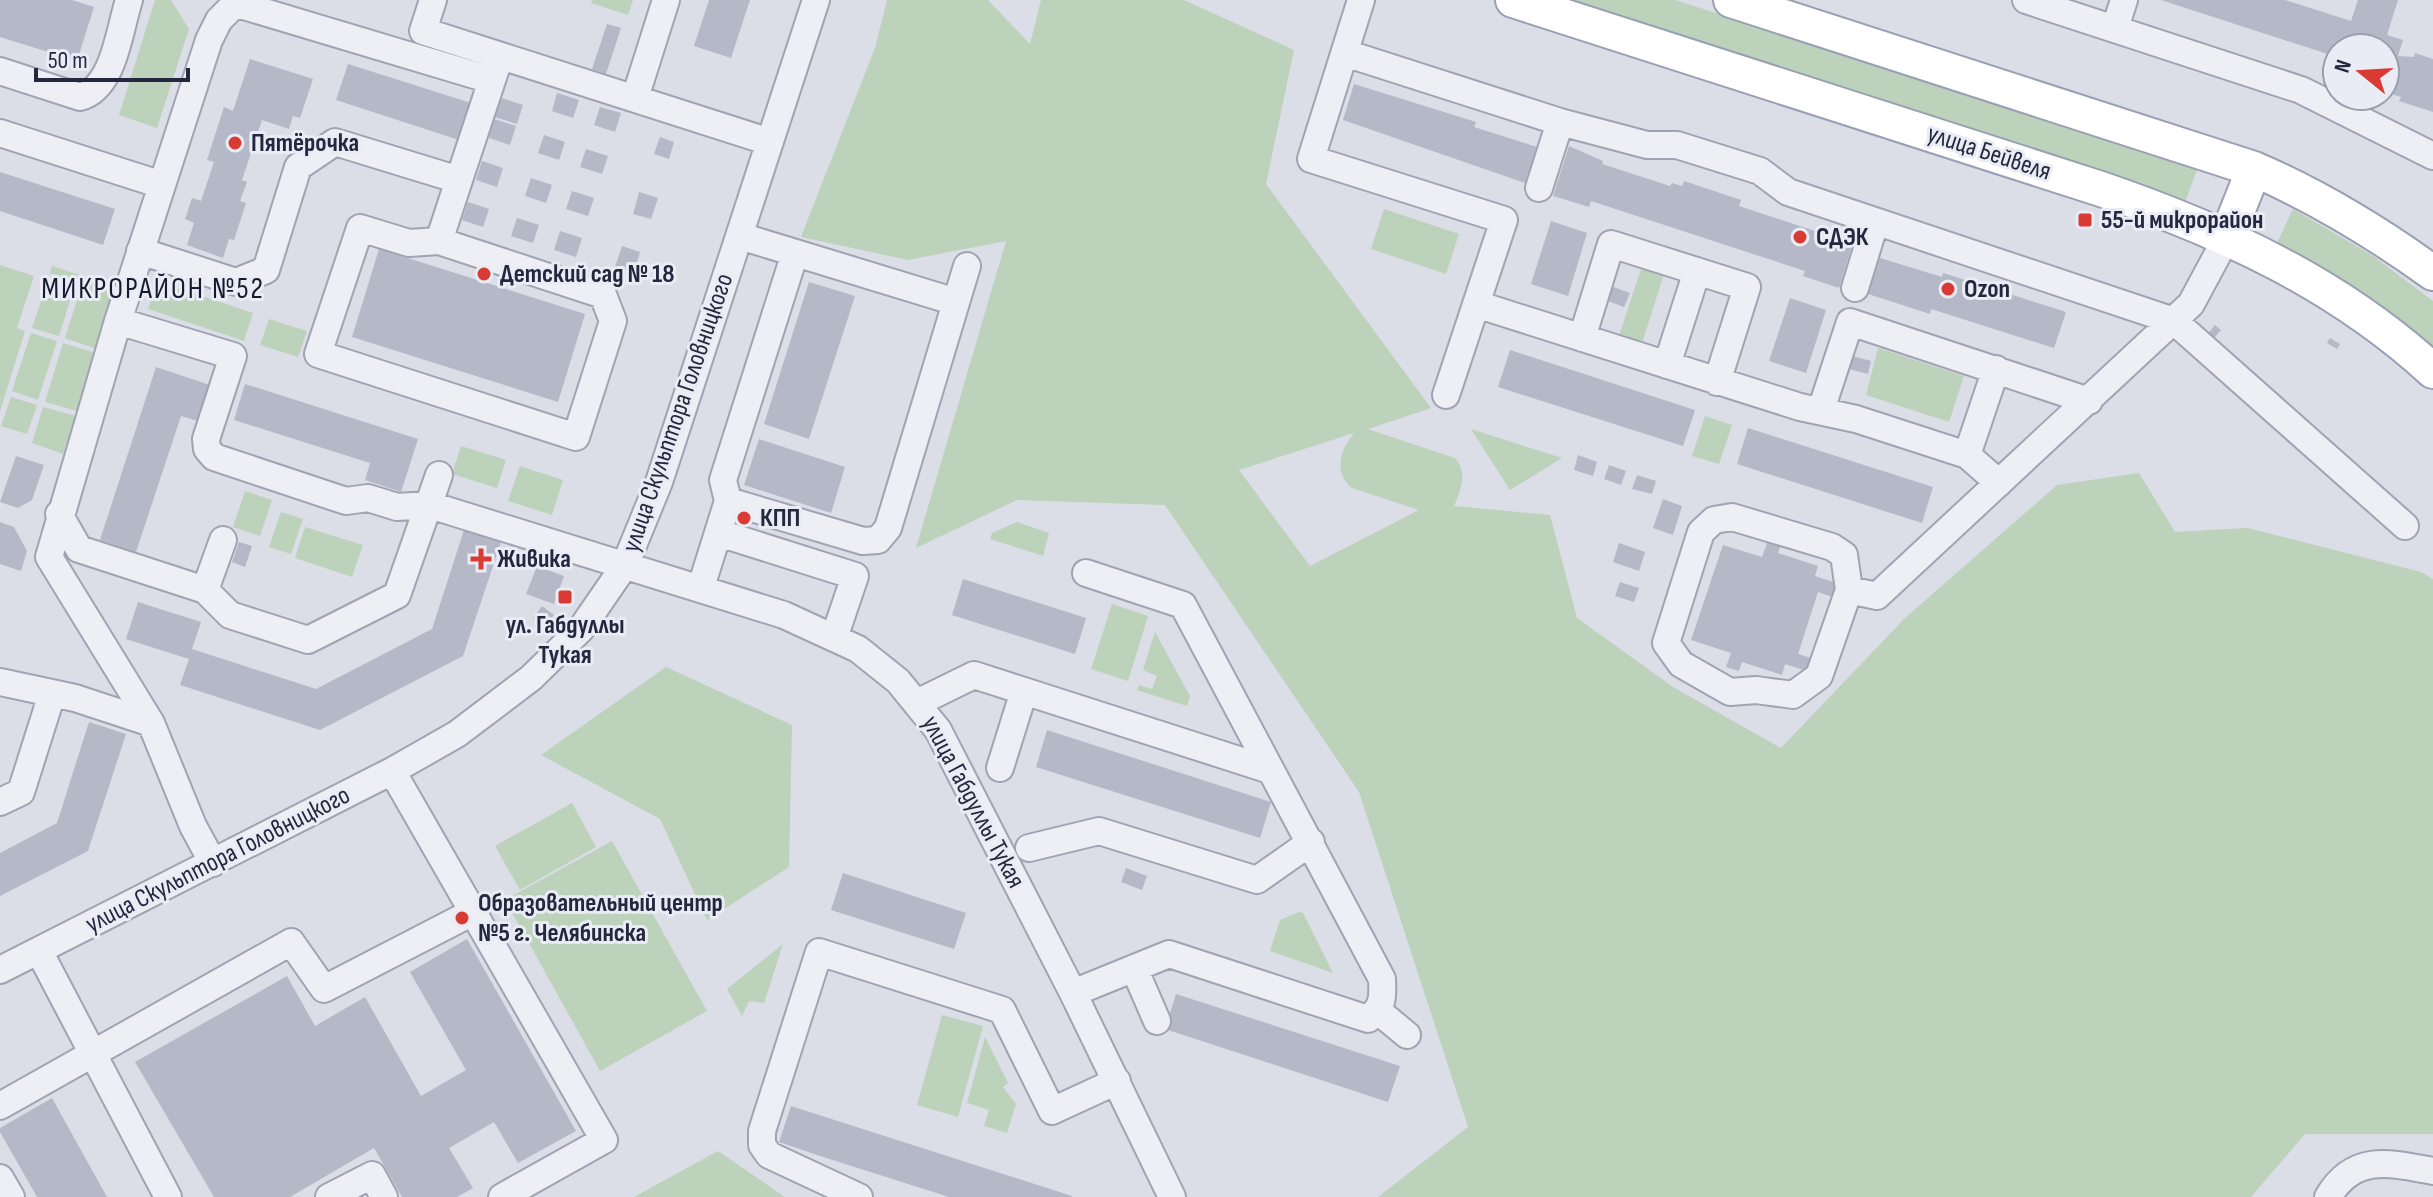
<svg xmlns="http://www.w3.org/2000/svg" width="2433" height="1197" font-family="'Sofia Sans Condensed',sans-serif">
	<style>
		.green { fill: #bcd2bb; fill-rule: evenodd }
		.building { fill: #b5b8c7 }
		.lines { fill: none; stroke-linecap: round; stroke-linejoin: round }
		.minor-casing { stroke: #a0a3b1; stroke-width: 30 }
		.major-casing { stroke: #999fb4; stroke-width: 38 }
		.minor { stroke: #eeeff5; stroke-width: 26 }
		.major { stroke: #fff; stroke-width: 34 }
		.poi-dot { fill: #d93a32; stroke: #eaecf5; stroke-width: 3 }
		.labels { text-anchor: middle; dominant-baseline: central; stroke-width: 6; stroke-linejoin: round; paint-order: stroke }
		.poi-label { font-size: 26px; font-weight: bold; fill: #24283e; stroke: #eaecf5; text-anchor: start }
		.street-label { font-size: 26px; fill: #24283e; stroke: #eaecf5 }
		.quarter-label { font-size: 30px; letter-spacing: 2px; fill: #161a2e; stroke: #eaecf5 }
	</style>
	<rect width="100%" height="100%" fill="#dbdde7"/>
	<!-- green -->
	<path class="green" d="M155 0H171L189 29 157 128 119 115Z
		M592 0H633L628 15 591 3Z
		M887 0H988L1030 44 1041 0H1184L1294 50 1266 184 1431 408 1368 429 1455 458C1468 473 1461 489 1454 506L1550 515 1577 618 1673 687 1781 748 1905 618 2057 485 2139 473 2175 532 2248 528 2421 572 2433 579V1134H2305L2251 1197H1378L1468 1127 1359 792 1165 505 1017 500 916 548 1006 241 908 260 801 237 875 48ZM1354 433C1340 450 1333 472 1352 488L1419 510 1310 566 1239 470Z
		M1568 0H1675L2198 167 2186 200Z
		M1384 209 1459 234 1446 274 1371 249Z
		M2293 209 2373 256 2433 301V348L2391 313 2277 243Z
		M0 265 34 276 17 328 25 331 0 411Z
		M52 266 117 287 97 349 65 338 82 284 50 273Z
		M1642 266 1664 274 1642 343 1619 336Z
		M48 280 74 288 59 336 32 328Z
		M157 281 253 313 244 341 148 309Z
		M269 319 307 331 298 357 260 345Z
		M31 333 57 341 38 400 12 391Z
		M63 343 96 353 77 411 45 402Z
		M1878 348 1964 376 1949 422 1866 395Z
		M11 397 37 405 27 434 1 426Z
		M43 407 76 416 63 454 32 443Z
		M1705 416 1732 425 1719 464 1692 456Z
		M1471 429 1562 458 1510 490Z
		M461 446 506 460 497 488 452 474Z
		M520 466 563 480 552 515 508 501Z
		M245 491 272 500 260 536 233 527Z
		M281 512 303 519 291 554 269 547Z
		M1017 522 1049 533 1043 556 990 539 992 533Z
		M305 527 363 545 352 577 295 558Z
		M1112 604 1148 616 1128 681 1091 669Z
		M1155 632 1190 696 1187 706 1137 690 1139 685 1152 689 1157 676 1143 670Z
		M666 667 792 725 789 867 707 920 660 819 541 755Z
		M572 803 596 847 520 890 495 846Z
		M612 841 707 1011 600 1071 505 900Z
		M1299 912 1303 913 1333 973 1270 951 1280 920Z
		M783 944 764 1003 749 1001 742 1016 727 989Z
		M942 1015 983 1026 958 1117 917 1105Z
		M985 1037 1008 1083 1003 1087 1016 1104 1007 1133 984 1126 989 1110 967 1103Z
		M718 1151 785 1197H634Z"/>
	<!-- building -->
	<path class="building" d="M0 0H72L94 7 77 61 0 37Z
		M709 0H750L731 58 694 46Z
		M2161 0H2285L2351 21 2358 0H2398L2387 35 2403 40 2398 56 2414 57 2415 53 2433 59V112L2399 101 2401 97 2391 94 2389 98 2385 97V48H2337V57Z
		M607 24 621 28 606 74 592 69Z
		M250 59 313 79 300 118 293 116 289 129 262 120 242 180 247 182 240 201 246 203 234 240 229 239 223 258 187 245 194 223 185 219 192 198 201 201 214 162 207 160 224 107 233 111Z
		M348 64 471 103 459 140 336 100Z
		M1354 84 1476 122 1474 127 1537 147 1525 183 1343 120Z
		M557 93 579 100 573 118 552 111Z
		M501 98 523 105 517 124 495 117Z
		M600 107 621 113 615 132 594 125Z
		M494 119 516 126 510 145 489 138Z
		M544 135 565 142 559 160 538 153Z
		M660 137 674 142 669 159 654 154Z
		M1569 146 1603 161 1602 164 1670 186 1672 183 1682 186 1684 181 1741 200 1739 206 1818 232 1854 239 1839 288 1803 276 1805 271 1591 201 1589 207 1553 196Z
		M586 149 608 156 602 174 580 167Z
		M482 161 503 168 497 187 476 180Z
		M0 172 115 209 103 245 0 211Z
		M531 178 552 185 546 203 525 196Z
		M572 191 594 198 588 216 566 209Z
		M639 192 658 198 651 219 633 214Z
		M468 202 489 209 483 227 462 220Z
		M517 218 539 225 533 243 511 236Z
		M1551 221 1587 233 1568 296 1531 284Z
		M560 231 582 238 576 257 554 250Z
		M622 246 640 252 634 273 615 267Z
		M379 249 585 314 558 402 352 337Z
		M1880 258 1942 277 1943 273 2066 312 2054 348 1931 309 1930 314 1868 294Z
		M809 282 855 296 809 439 764 424Z
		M1608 285 1630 293 1624 307 1603 299Z
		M1790 298 1826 310 1806 373 1769 361Z
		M2215 325 2221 330 2209 344 2203 339Z
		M2330 338 2340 344 2337 349 2327 343Z
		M1510 350 1695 410 1683 446 1498 387Z
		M1849 355 1871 361 1868 374 1845 368Z
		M156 367 210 385 198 421 181 416 136 552 100 540Z
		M245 384 418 439 401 492 365 480 370 463 234 420Z
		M1748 428 1933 487 1922 523 1737 464Z
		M759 439 845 467 831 513 744 485Z
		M1578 455 1597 462 1593 476 1574 470Z
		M16 456 44 465 32 500 18 508 0 502Z
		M1609 465 1626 471 1621 485 1604 479Z
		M1637 475 1656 481 1652 494 1632 489Z
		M1663 499 1682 506 1673 535 1653 528Z
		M0 522 14 527 27 551 21 571 0 564Z
		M464 530 501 542 463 656 320 730 180 685 189 659 126 639 138 602 201 622 192 649 316 689 432 629Z
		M1768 540 1781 544 1778 553 1818 566 1815 576 1836 583 1832 597 1818 592 1798 654 1811 658 1807 671 1785 664 1782 675 1742 662 1739 671 1726 667 1731 653 1691 640 1723 545 1762 557Z
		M239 542 252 546 245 567 232 562Z
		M1619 543 1645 552 1639 571 1613 562Z
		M537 566 564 576 554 604 526 594Z
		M963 579 1086 618 1075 654 952 615Z
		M1620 582 1639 588 1634 602 1615 596Z
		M542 606 554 615 545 627 533 618Z
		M89 722 126 734 88 851 0 896V853L57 823Z
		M1047 730 1271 802 1260 838 1036 767Z
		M1126 868 1147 876 1142 890 1121 882Z
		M843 873 966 913 954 949 831 910Z
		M467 939 576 1131 518 1163 494 1122 449 1148 473 1188 457 1197H402L374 1148 290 1197H214L135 1062 287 976 315 1026 365 997 421 1096 466 1070 410 972Z
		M1176 994 1400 1066 1388 1102 1165 1029Z
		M52 1098 107 1197H37L0 1132V1128Z
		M791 1106 1072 1196V1197H949L817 1155 779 1142Z"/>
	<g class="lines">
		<defs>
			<path id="minor" d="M433 0 423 31 770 142
				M1361 0 1311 159 1504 220 1446 395
				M2026 0 2301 90 2433 156
				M234 3 491 80
				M2115 28 2124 0
				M1345 53 1560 122 1647 145H1677L1760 171 1788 192 2174 321 2405 526
				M0 71 80 97C114 88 119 31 129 0
				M635 98 666 0
				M0 133 162 185
				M1539 188 1560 122
				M740 236 956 302
				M439 241 603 295 613 321 576 437 318 354 360 228 409 243 439 241 459 180
				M140 251 236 282 266 270 298 167 335 142 459 180 500 56
				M1855 288 1875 223
				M1476 304 1800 407 1856 419 1967 455 1999 483
				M118 321 233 356 206 439 207 449 214 457 346 501 368 498 397 507 430 505 784 615 858 649 898 681 938 730 1073 993 1172 1197
				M1582 338 1611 244 1747 287 1717 382
				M1667 365 1697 271
				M1821 410 1850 322 2089 401
				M1967 455 1996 369
				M728 501 723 480 795 253
				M59 514 79 549 205 590 230 615 308 640 397 595 439 475
				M719 533 855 576 834 638
				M701 587 728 501 863 541 878 540 888 528 967 266
				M205 590 223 540
				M1849 590 1844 555 1832 547 1732 517 1714 520 1701 532 1666 643 1681 664 1730 692 1756 690 1793 695 1819 676 1849 590 1877 596 2191 304 2227 237
				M0 682 75 698 151 723
				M919 702 974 675 1270 770
				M1000 768 1024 691
				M392 771 604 1140 502 1197
				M0 802 21 792 52 694
				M1029 848 1099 831 1257 880 1311 842
				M213 863 193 826 151 723 49 557 118 321 209 40 219 20 239 0
				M39 951 168 1197
				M1134 968 1157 1021
				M0 970 392 771 457 734 531 678 581 629 625 565 659 482 816 0
				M1073 993 1169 954 1368 1019C1383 1007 1383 998 1382 979L1183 605 1086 573
				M1378 1011 1407 1035
				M0 1106 291 942 324 989 473 912
				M0 1178 11 1197
				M329 1197 372 1175 384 1197
				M859 1197 769 1155 762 1145V1131L819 952 1002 1010 1052 1111 1117 1081
				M2328 1197C2354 1153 2390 1163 2433 1171"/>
			<path id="major" d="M1513 0 2101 189C2223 231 2337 283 2433 371
				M1731 0 2254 169C2319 197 2376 232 2433 273
				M2227 237 2254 169"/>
		</defs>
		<!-- minor casing -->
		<use href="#minor" class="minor-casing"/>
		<!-- major casing -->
		<use href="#major" class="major-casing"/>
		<!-- minor -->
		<use href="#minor" class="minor"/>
		<!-- major -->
		<use href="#major" class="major"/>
	</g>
	<!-- markers -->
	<g class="poi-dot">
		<circle cx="235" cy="143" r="8"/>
		<rect x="2077" y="212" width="16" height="16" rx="4"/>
		<circle cx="1800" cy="237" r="8"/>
		<circle cx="484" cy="274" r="8"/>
		<circle cx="1948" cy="289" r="8"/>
		<circle cx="744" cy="518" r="8"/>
		<path d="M477 547h8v8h8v8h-8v8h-8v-8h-8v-8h8z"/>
		<rect x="557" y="589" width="16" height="16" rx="4"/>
		<circle cx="462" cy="918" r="8"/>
	</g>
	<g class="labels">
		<!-- poi labels -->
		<g class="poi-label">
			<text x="251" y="143">Пятёрочка</text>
			<text x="2101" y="220">55-й микрорайон</text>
			<text x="1816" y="237">СДЭК</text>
			<text x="500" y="274">Детский сад № 18</text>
			<text x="1964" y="289">Ozon</text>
			<text x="760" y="518">КПП</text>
			<text x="497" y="559">Живика</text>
			<text x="565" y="625" text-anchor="middle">ул. Габдуллы<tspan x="565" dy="30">Тукая</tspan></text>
			<text x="478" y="903">Образовательный центр<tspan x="478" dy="30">№5 г. Челябинска</tspan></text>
		</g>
		<!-- street labels -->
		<g class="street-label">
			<text transform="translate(1989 153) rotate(18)">улица Бейвеля</text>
			<text transform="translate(678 413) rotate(-71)">улица Скульптора Головницкого</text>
			<text transform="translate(973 802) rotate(62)">улица Габдуллы Тукая</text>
			<text transform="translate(218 860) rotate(-27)">улица Скульптора Головницкого</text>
		</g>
		<!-- quarter labels -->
		<g class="quarter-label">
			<text x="153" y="289">МИКРОРАЙОН №52</text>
		</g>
	</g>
	<!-- north arrow -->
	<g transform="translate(2361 72) rotate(288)"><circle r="38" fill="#eaecf5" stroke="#9b9eac" stroke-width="2"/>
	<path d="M0-6L14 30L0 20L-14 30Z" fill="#d93a32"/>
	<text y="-12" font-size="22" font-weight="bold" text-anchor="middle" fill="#24283e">N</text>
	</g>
	<!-- scale -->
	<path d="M36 68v12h152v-12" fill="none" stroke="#24283e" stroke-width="4"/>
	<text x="48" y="68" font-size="24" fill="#24283e" stroke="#eaecf5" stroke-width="6" paint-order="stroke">50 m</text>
</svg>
